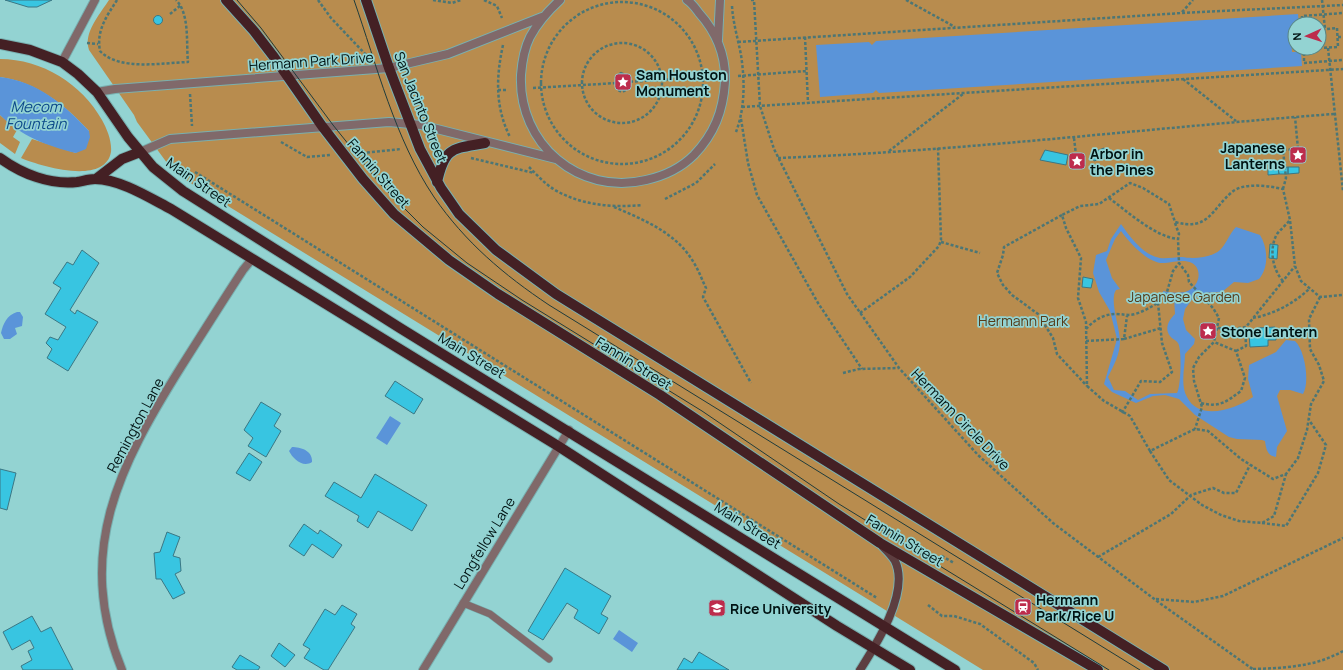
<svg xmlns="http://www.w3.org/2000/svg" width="1343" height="670" font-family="Manrope,sans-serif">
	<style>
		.green { fill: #b88c4e; fill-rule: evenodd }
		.water { fill: #5a94d9; fill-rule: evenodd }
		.building { fill: #38c5e1; stroke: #3b7784 }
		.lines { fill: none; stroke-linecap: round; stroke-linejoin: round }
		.service-casing { stroke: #79b0b0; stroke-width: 8 }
		.minor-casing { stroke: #79b0b0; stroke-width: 10 }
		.tertiary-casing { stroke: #79b0b0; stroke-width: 10 }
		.secondary-casing { stroke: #79b0b0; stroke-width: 10 }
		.primary-casing { stroke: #79b0b0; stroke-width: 12 }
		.path { stroke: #4c7675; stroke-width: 2.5; stroke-dasharray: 3 2; stroke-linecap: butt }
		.service { stroke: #80696a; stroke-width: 7 }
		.minor { stroke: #80696a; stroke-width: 8 }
		.tertiary { stroke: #80696a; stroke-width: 8 }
		.secondary { stroke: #5d3e40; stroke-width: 8 }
		.primary { stroke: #442024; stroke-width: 10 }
		.tram { stroke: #1f3c3c; stroke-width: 1 }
		.labels { text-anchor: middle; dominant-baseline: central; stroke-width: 3.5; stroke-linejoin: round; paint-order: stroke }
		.street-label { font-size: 14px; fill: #001313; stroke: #93d3d2 }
		.poi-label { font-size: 14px; font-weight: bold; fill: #001313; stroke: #93d3d2; text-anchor: start }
		.park-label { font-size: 14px; fill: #553c1a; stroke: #93d3d2 }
		.water-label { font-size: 15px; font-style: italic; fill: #0d4a8a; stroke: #93d3d2 }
	</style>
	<rect width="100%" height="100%" fill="#93d3d2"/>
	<!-- green -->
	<path class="green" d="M109 0H1343V670H983L184 179 170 167 137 122 134 115 89 50C83 33 100 14 109 0ZM1295 24H1319V48H1295Z
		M0 59C42 59 82 84 102 120 107 129 112 141 111 152 105 186 40 166 21 158L32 139 76 153 89 131C65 105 37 82 0 77Z
		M0 115 17 130 13 137 20 142 15 154 0 143Z"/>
	<!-- water -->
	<path class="water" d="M1298 14 1299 24H1295V29H1291L1292 52H1301L1302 66 879 93 876 90 873 93 820 97 816 45 869 42 872 45 876 41Z
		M0 77C37 81 65 105 89 131L90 137 86 149 76 153C47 146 21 136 0 115Z
		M1121 224C1130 237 1143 255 1160 258 1167 259 1174 257 1182 257 1193 259 1211 258 1220 250 1225 246 1230 233 1236 227L1260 235C1268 248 1269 267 1259 279L1248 283 1234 282 1222 292 1204 293 1193 298 1185 309 1183 319 1186 330 1195 339 1194 344 1185 354C1185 367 1180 385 1187 397 1199 422 1236 409 1253 397L1248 379 1249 365 1276 352 1286 340 1295 341C1305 350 1310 383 1303 394L1290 390H1280L1277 396 1287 431 1277 447 1276 457C1267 456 1266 448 1265 441L1262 440 1237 439 1229 437 1195 415 1179 399 1165 395 1153 396 1136 403 1112 392 1104 384 1117 339 1110 311 1099 292 1093 273 1096 255 1107 251 1111 239ZM1121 231C1129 242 1149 265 1165 263 1174 262 1184 259 1192 263 1203 269 1200 288 1185 292 1178 293 1170 293 1163 291V294L1174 298 1175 314C1169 320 1164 328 1170 336 1172 339 1176 340 1178 343 1182 349 1181 386 1177 393L1150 394 1138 400 1125 391 1114 390 1108 377C1114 365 1120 354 1120 341 1120 328 1109 300 1116 290L1120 289 1112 278 1106 260 1115 239Z
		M17 312H20L23 317 22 326 15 328 17 334 10 339H4L1 333C3 324 7 315 17 312Z
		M390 416 401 423 387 445 376 438Z
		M292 447C301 447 313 451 312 462 303 468 293 459 289 451Z
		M619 630 638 643 632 652 613 639Z"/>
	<!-- building -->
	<path class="building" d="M5 0H52L37 7H28Z
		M153.5 20a4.5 4.5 0 1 1 9 0a4.5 4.5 0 1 1-9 0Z
		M1104 148 1108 156 1094 161 1091 153Z
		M1045 150 1068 155 1066 165 1040 160Z
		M1288 167H1299V173L1288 174Z
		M1288 167V174H1279L1278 168Z
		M1278 168 1279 174 1268 175V169Z
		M1270 244 1278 245 1277 259 1269 258Z
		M82 250 99 263 70 310 75 314 77 310 98 322 68 371 47 358 52 349 46 343 50 337 58 340 66 327 45 314 61 288 53 283 67 262 73 265Z
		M1083 277 1093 279 1091 288 1082 287Z
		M1275 327 1276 340H1268V346L1250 347 1249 333 1258 332V328Z
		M395 381 423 399 414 414 385 396Z
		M261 402 281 414 274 426 281 431 266 457 248 446 253 438 244 430Z
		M249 453 262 462 250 481 236 473Z
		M0 469 16 473 7 510 0 508Z
		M375 474 427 505 412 531 378 511 368 528 357 521 359 516 325 496 334 482 361 498Z
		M304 524 318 534 320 530 342 545 333 558 312 544 304 556 289 546Z
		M167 532 180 537 173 556 180 558 181 571 175 574 185 593 173 599 161 579H156L154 553 160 552Z
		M565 568 611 596 601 614 608 618 599 634 574 618 578 610 567 603 543 640 528 631Z
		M342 605 357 614 351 624 355 627 328 670H324L304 658 310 649 303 645 325 609 335 615Z
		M32 616 41 632 51 627 73 670H23L21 666 32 660 28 651 34 648 30 640 12 650 3 632Z
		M279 643 295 655 285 667 271 656Z
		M699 652 729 670H677L684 658 692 663Z
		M240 655 260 667 258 670H237L232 667Z"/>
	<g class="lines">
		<defs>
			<path id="service" d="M463 603 490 614 549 659"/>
			<path id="minor" d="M122 670C74 553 119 466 181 367 202 334 222 302 243 270L252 259
				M423 670 569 430"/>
			<path id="tertiary" d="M560 0C548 11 538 22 530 37 524 49 522 62 521 75 518 144 579 196 646 180 664 176 681 168 694 155 714 134 723 112 725 82 726 56 716 32 699 13 696 9 692 3 687 0
				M718 40 720 0
				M62 62 95 0
				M97 92 115 89 389 68 448 54 542 17
				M140 152 170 139 389 122 421 125 556 159"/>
			<path id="secondary" d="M860 670C876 645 910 592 895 561 892 556 887 551 883 547"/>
			<path id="primary" d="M226 0 254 31 274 57 322 126 363 179 394 214 449 260 498 294 660 395 880 543 1098 670
				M366 0 389 68 420 149 441 188 459 214 496 250 556 294 1164 670
				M0 44 30 50 62 62 78 74 97 92 128 137 153 167 183 191 400 328 955 670
				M0 158C22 174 50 185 77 182 83 181 89 179 95 179 120 179 150 198 171 209L558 446 837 626 910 670
				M96 179 122 159 140 152
				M437 182C445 146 453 149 485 143"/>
		</defs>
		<!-- service casing -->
		<use href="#service" class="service-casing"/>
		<!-- minor casing -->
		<use href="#minor" class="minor-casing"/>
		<!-- tertiary casing -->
		<use href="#tertiary" class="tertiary-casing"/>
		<!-- secondary casing -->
		<use href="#secondary" class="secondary-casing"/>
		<!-- primary casing -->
		<use href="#primary" class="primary-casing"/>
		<!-- path -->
		<path class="path" d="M117 0C107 16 96 30 100 51 119 71 162 63 188 62 186 43 190 14 176 0
			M318 0 331 18 369 58
			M433 0 452 3 461 0
			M484 0 497 6 502 18
			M751 0H754L760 106 774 149 847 294 899 368 978 455 1053 523 1161 604 1254 670
			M906 0 955 27
			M1322 0 1325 29
			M541 83a81 81 0 1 1 162 0a81 81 0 1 1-162 0Z
			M732 6C733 23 738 39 741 55 745 81 745 108 736 132
			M1182 12 1193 0
			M170 14 181 5
			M1302 24V16L1343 13
			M805 37 808 103
			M1338 37H1343
			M1292 40H1295
			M738 42 1182 13 1343 5
			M87 43 98 44
			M582 83a40 40 0 1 1 80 0a40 40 0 1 1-80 0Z
			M503 45C496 77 495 107 510 137
			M1304 48V63L1343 60
			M1319 48 1338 47 1337 28 1319 30
			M1328 48 1343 191
			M621 73 625 75 626 90 622 92 618 90 617 76Z
			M738 76 806 71
			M1183 79 1236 121
			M625 82 712 77
			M533 88 617 83
			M498 90H507
			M190 94 192 126
			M742 107 1343 69
			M741 119 748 163 757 195 818 303 862 369
			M1074 138 1076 155
			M281 142 307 157 330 155
			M889 151 963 94
			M362 153 401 149
			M471 158 534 173
			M778 158C964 151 1148 128 1334 114
			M529 167C537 175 545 184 555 190 581 205 612 208 642 205
			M195 172 877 598
			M1283 189 1286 178 1283 150 1298 149 1295 117
			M1109 198C1127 211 1155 237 1178 239
			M665 199 696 183 715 164
			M614 207C644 220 677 233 694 263 699 271 702 280 706 288L703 297 751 383
			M1062 215 1004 247 1003 255 997 273 1003 285 1012 295 1038 314 1053 338 1057 354 1087 386
			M1175 223 1179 234 1178 239 1179 263 1188 275 1189 282 1213 308 1219 318 1214 342 1199 357 1193 368 1194 381 1202 407 1195 429
			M941 242 980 253
			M1283 281C1272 269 1269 248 1277 234 1281 229 1286 225 1290 220
			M1320 297 1309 319 1310 349 1319 365 1324 381 1311 404 1307 430 1298 458 1286 474 1273 479 1241 459 1208 431 1195 429 1150 451 1130 416 1104 401 1087 386 1086 322 1078 298 1081 258 1066 228 1062 215 1080 206 1099 204 1130 183 1143 188 1169 204 1175 222C1209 231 1211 210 1232 192 1244 182 1269 186 1283 189L1290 220 1295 266 1301 281 1320 297 1343 295
			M860 313 910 277 939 246 941 240 938 148
			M1253 318C1274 314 1295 303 1310 288
			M1218 328 1233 329 1246 327 1295 266
			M1086 329C1094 320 1104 314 1116 314 1123 314 1128 316 1135 314 1146 311 1155 304 1165 299L1173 271 1179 263
			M1124 339 1161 328
			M1086 341 1124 339 1127 316
			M1236 351 1246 346 1245 327
			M843 373 859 369 899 368
			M1201 403C1220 408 1227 401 1241 391L1245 378 1236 351 1214 342
			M1122 413 1141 381 1160 382 1172 372 1162 343 1158 303
			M1150 451 1169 480 1202 505 1221 515 1239 521 1262 523 1274 516 1286 474
			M1262 523 1286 526 1318 473 1326 445 1309 420
			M1098 557 1171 514 1191 495 1213 488 1224 493H1236L1250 465
			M940 561 942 556 954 563
			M1156 599 1194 602 1223 596 1343 538
			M928 605 942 616H954L980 624 1034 663 1038 670
			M1253 669C1284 668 1315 667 1343 651"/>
		<!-- service -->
		<use href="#service" class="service"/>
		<!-- minor -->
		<use href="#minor" class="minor"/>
		<!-- tertiary -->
		<use href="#tertiary" class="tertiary"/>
		<!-- secondary -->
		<use href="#secondary" class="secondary"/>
		<!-- primary -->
		<use href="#primary" class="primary"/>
		<!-- tram -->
		<path class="tram" d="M237 0 261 28 333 125 382 186 423 227 467 263 522 300 702 411 839 504 1109 670
			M354 0C377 66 395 139 434 197 465 242 504 275 549 305L1140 670"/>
	</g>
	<!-- icons -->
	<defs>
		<symbol id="sight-square" viewBox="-11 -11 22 22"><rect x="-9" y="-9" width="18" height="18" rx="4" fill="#bd2c4c" stroke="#93d3d2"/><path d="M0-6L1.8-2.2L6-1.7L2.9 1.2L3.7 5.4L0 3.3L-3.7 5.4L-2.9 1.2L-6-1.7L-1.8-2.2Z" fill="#fff"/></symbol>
		<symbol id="station-square" viewBox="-11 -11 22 22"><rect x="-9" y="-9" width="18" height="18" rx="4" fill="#bd2c4c" stroke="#93d3d2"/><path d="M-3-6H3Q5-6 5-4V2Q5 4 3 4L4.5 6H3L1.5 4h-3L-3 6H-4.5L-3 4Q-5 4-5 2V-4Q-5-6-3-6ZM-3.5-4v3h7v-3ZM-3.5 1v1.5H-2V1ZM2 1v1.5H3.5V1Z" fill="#fff"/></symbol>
		<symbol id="university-square" viewBox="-11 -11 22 22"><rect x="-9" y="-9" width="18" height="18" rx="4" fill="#bd2c4c" stroke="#93d3d2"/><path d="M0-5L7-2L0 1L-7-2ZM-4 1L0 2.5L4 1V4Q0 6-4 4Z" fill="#fff"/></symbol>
	</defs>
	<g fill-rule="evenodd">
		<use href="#sight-square" x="613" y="72" width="20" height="20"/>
		<use href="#sight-square" x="1288" y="145" width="20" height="20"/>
		<use href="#sight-square" x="1067" y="151" width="20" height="20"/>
		<use href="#sight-square" x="1198" y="321" width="20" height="20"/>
		<use href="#station-square" x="1013" y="597" width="20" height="20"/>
		<use href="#university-square" x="707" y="598" width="20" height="20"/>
	</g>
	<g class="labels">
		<!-- street labels -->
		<g class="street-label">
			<text transform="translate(311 61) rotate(-4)">Hermann Park Drive</text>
			<text transform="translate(421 107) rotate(68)">San Jacinto Street</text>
			<text transform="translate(379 173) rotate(49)">Fannin Street</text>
			<text transform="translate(199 182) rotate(35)">Main Street</text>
			<text transform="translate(472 355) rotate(31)">Main Street</text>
			<text transform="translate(634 363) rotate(32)">Fannin Street</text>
			<text transform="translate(961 419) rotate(46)">Hermann Circle Drive</text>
			<text transform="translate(135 425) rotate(-62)">Remington Lane</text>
			<text transform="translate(748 525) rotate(32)">Main Street</text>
			<text transform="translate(905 540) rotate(31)">Fannin Street</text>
			<text transform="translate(484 543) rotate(-59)">Longfellow Lane</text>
		</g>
		<!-- poi labels -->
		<g class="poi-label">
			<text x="636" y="74">Sam Houston<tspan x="636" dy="16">Monument</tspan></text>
			<text x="1285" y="147" text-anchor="end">Japanese<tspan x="1285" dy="16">Lanterns</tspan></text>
			<text x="1090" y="153">Arbor in<tspan x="1090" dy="16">the Pines</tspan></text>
			<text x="1221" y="331">Stone Lantern</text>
			<text x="1036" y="599">Hermann<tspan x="1036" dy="16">Park/Rice U</tspan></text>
			<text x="730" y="608">Rice University</text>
		</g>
		<!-- park labels -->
		<g class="park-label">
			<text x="1184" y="296">Japanese Garden</text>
			<text x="1023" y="320">Hermann Park</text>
		</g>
		<!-- water labels -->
		<g class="water-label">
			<text x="36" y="106">Mecom<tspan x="36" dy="17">Fountain</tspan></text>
		</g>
	</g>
	<!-- north arrow -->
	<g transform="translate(1307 36) rotate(267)"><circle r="19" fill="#93d3d2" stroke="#588686"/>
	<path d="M0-3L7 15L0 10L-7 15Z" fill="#bd2c4c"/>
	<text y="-6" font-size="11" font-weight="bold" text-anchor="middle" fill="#001313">N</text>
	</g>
</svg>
